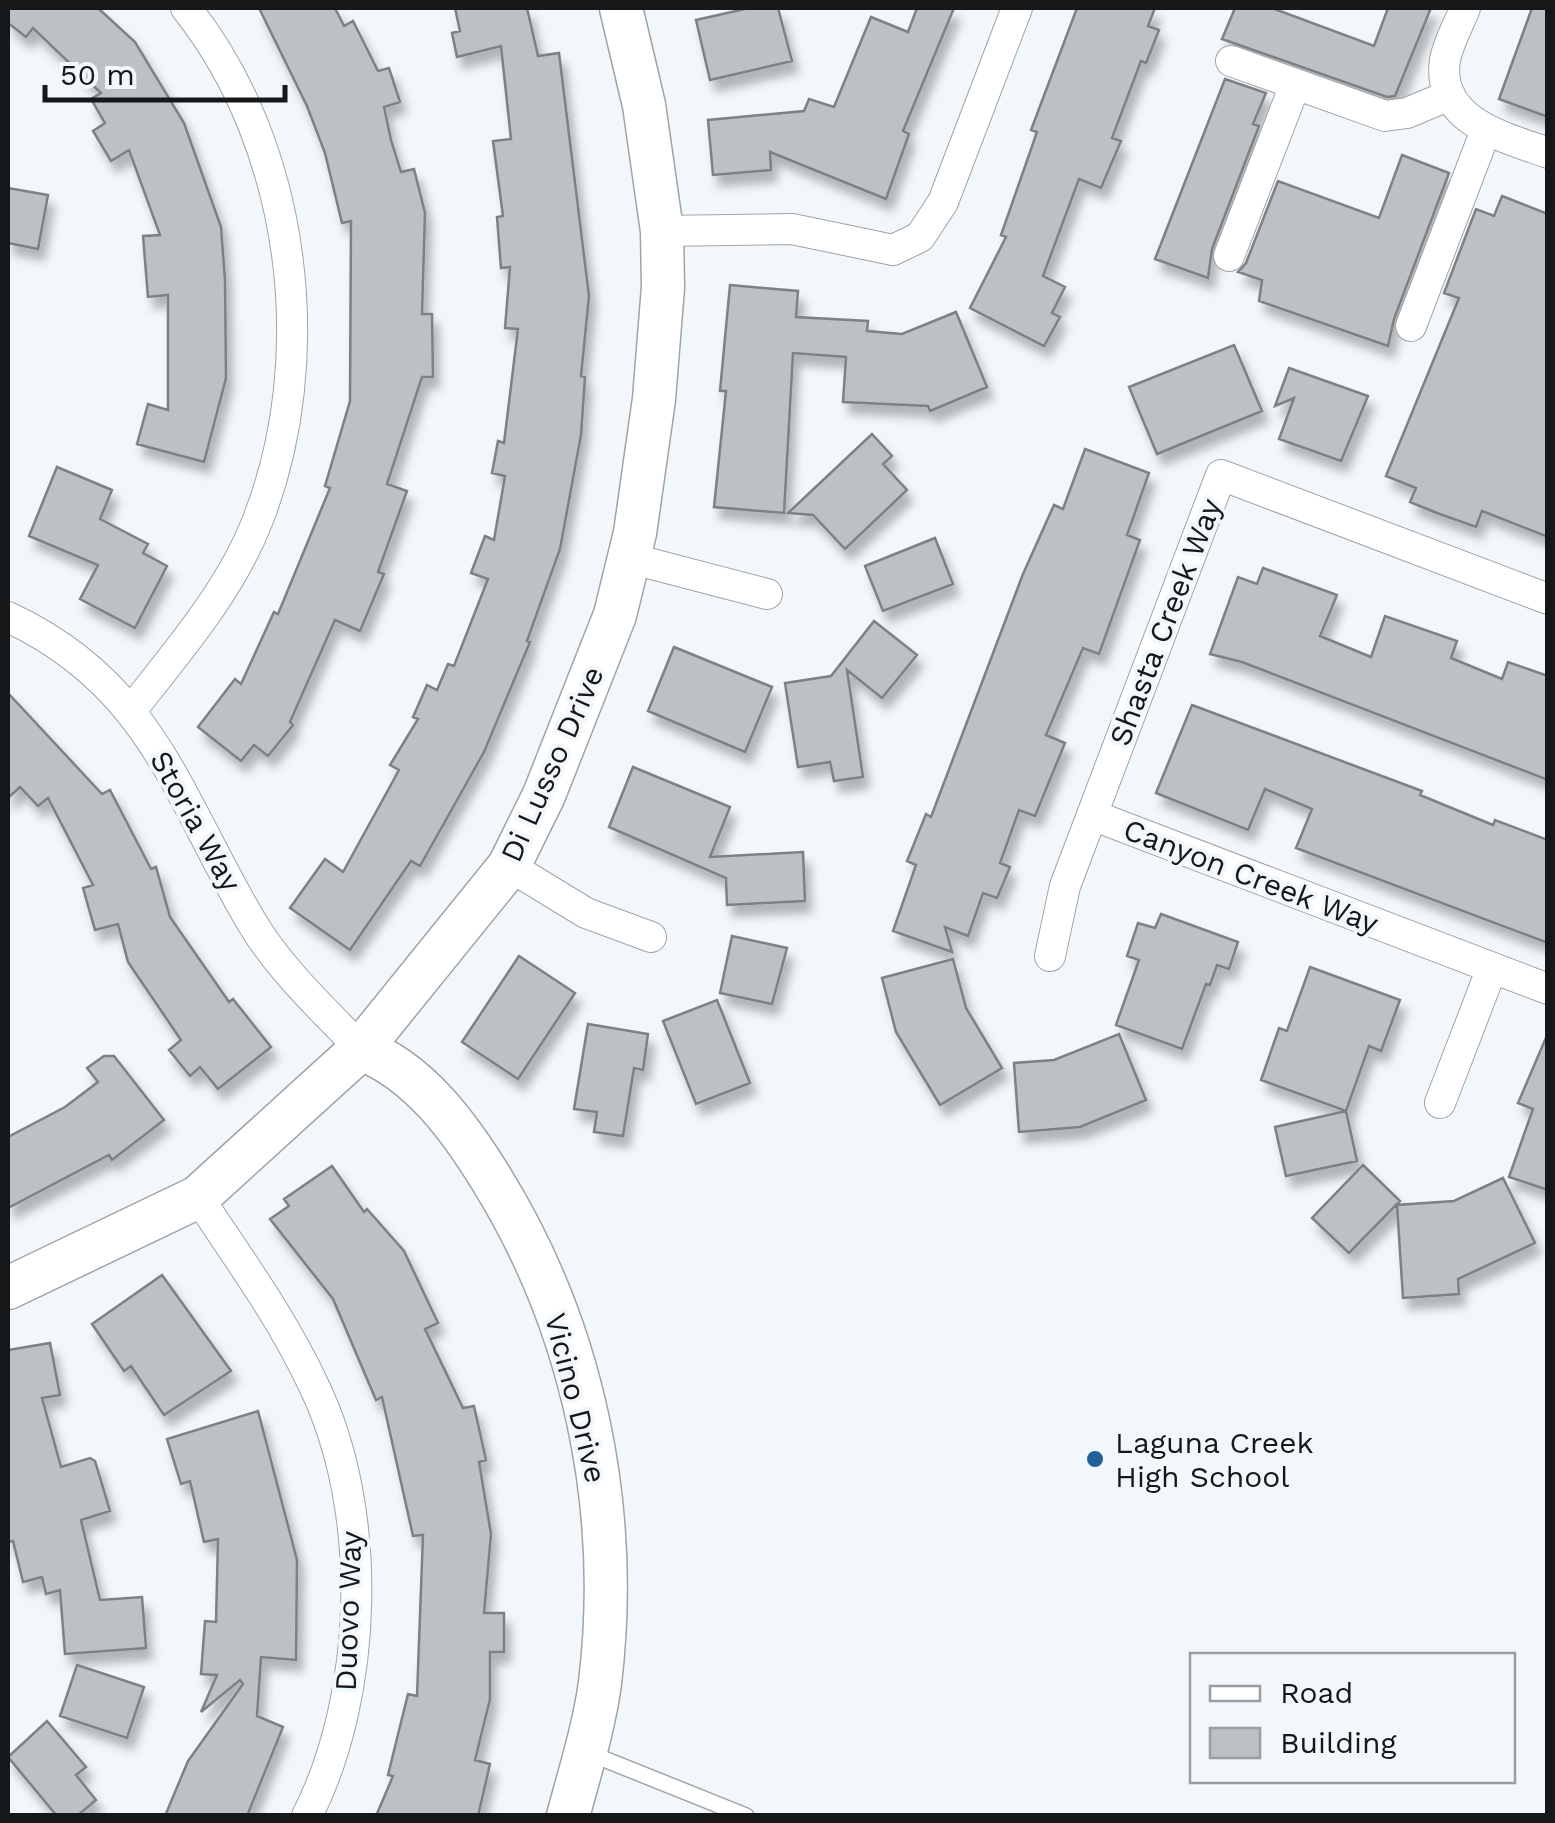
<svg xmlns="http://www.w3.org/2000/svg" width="1555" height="1823" font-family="'Work Sans',sans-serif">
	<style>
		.building { fill: #bdc1c5; stroke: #7d8185; stroke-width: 2.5; filter: url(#shadow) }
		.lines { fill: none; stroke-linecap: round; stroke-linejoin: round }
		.lane-casing { stroke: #a0a4a7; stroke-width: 18 }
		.street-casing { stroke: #a0a4a7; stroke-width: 32 }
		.secondary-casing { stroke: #a0a4a7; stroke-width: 45 }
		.lane { stroke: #fff; stroke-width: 15 }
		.street { stroke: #fff; stroke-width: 30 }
		.secondary { stroke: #fff; stroke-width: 42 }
		.poi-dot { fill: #226197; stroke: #f2f7fb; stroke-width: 4 }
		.labels { text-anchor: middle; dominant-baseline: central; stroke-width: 8; stroke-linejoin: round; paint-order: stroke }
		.street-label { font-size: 30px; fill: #161719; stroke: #f2f7fb }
		.poi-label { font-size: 30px; fill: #161719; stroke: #f2f7fb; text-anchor: start }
	</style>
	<defs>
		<filter id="shadow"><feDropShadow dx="6" dy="11" stdDeviation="5" flood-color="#0004"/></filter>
	</defs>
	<rect width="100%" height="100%" fill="#f2f7fb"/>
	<!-- building -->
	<path class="building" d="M8 8H98L135 42 184 123 221 227 225 280 226 378 204 462 137 444 148 404 168 410V295L148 297 143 236 160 235 129 150 111 161 93 131 105 123 91 99 101 93 33 28 26 37 8 23Z
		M259 8H335L344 26 353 21 378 71 389 68 400 102 384 107 391 140 401 172 414 169 425 213 422 314H432L433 377H422L387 484 407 491 378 572 384 574 360 631 335 620 290 722 293 725 268 756 254 745 241 761 198 727 235 679 241 684 274 612 278 614 330 488 325 486 350 401 351 221 342 223 325 153 307 106Z
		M455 8H527L538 56 559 53 589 296 581 376 585 377 581 435 560 549 527 641 530 642 484 752 420 866 411 861 350 950 290 908 325 859 343 872 399 770 390 765 418 719 413 717 427 685 437 690 448 664 454 666 488 579 471 573 485 536 494 540 505 476 492 473 498 441 504 443 518 329 505 328 510 267 501 268 497 217 503 216 493 141 511 139 501 46 457 57 452 33 460 31Z
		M749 8H778L792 61 710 80 696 20Z
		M917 8H954L903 131 909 134 886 199 770 152 771 170 713 175 708 120 804 111 809 99 834 107 871 17 908 32Z
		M1077 8H1155L1148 26 1159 30 1146 63 1141 61 1112 138 1121 141 1101 188 1079 179 1043 276 1065 287 1052 313 1060 317 1044 346 970 308 1006 237 1001 235 1037 132 1031 130Z
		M1235 8H1272L1374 46 1388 8H1431L1395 96 1387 97 1222 39Z
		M1532 8H1548V117L1499 99Z
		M1225 79 1266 93 1253 124 1259 126 1212 249 1208 278 1155 259Z
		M1402 155 1449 173 1394 319 1388 346 1259 301 1262 280 1238 272 1246 263 1278 181 1379 218Z
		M8 188 48 195 38 249 8 243Z
		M1502 196 1548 214V537L1482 511 1476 527 1437 513 1410 502 1416 488 1386 476 1459 298 1444 293 1476 209 1494 216Z
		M730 285 798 291 796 317 868 321 867 331 902 334 956 312 987 387 930 411 928 406 843 402 846 357 793 353 784 513 714 507 726 391H720Z
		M1234 345 1262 411 1157 454 1129 387Z
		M1289 368 1368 396 1341 461 1279 439 1294 398 1275 406Z
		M872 434 892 456 883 464 907 490 845 549 813 515 788 513Z
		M1085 449 1149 473 1127 535 1140 540 1099 654 1083 648 1046 735 1065 743 1035 816 1019 810 1000 863 1010 867 997 898 983 893 968 936 945 927 952 952 893 931 916 865 907 861 926 814 931 817 1023 574 1054 505 1063 509Z
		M57 467 112 490 100 519 148 544 143 553 167 566 135 628 80 599 98 565 29 536Z
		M935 538 953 584 883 611 865 566Z
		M1263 568 1337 595 1320 636 1371 657 1385 616 1457 641 1451 658 1502 679 1508 662 1548 676V780L1242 662 1210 654 1238 577 1257 584Z
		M874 621 917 655 882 698 847 670 863 777 834 781 830 762 798 767 785 683 831 676Z
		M674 647 772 687 745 752 648 711Z
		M8 693 102 794 110 790 151 869 156 867 170 917 229 1002 233 999 271 1047 218 1089 200 1067 190 1076 169 1050 181 1040 128 962 118 924 95 930 83 888 93 885 48 798 38 806 20 787 8 798Z
		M1192 705 1422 791 1420 795 1493 825 1495 820 1548 840V943L1296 848 1312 809 1265 789 1248 830 1156 793Z
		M633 767 730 807 710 857 803 852 805 901 727 905 726 878 609 827Z
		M1161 914 1238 942 1229 969 1217 965 1210 985 1206 984 1182 1049 1116 1025 1139 960 1127 956 1138 923 1155 928Z
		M732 936 787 948 772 1004 720 993Z
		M519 956 575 993 518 1079 462 1042Z
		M953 959 966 1008 1002 1068 940 1105 896 1032 882 978Z
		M1310 967 1400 1000 1381 1051 1369 1046 1346 1111 1261 1080 1279 1028 1287 1031Z
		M717 1000 750 1083 696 1104 663 1021Z
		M588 1024 648 1034 643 1070 634 1068 623 1136 594 1132 597 1112 574 1109Z
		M1548 1033V1190L1509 1177 1533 1109 1518 1103Z
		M1119 1034 1146 1100 1080 1127 1019 1132 1014 1063 1054 1060Z
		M104 1056H114L164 1120 112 1160 109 1155 8 1208V1137L65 1107 98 1082 87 1068Z
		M1346 1111 1357 1161 1286 1176 1275 1127Z
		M1363 1165 1400 1201 1349 1253 1312 1218Z
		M332 1166 364 1212 367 1209 404 1251 438 1323 425 1329 463 1408 474 1406 486 1460 479 1462 491 1534 484 1613H504V1652H490V1699L475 1760 490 1764 478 1816H376L393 1776 388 1775 408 1694 417 1696 423 1535 413 1536 382 1397 376 1400 333 1299 270 1219 289 1206 284 1199Z
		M1503 1178 1535 1243 1458 1279 1459 1294 1403 1298 1397 1205 1454 1201Z
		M162 1275 231 1371 164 1415 131 1366 124 1371 92 1324Z
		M50 1343 60 1395 42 1398 61 1467 90 1458 95 1461 110 1511 81 1520 100 1600 142 1597 146 1648 65 1654 60 1590 46 1594 42 1577 23 1582 13 1541 8 1542V1350Z
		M258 1411 297 1560 296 1660 261 1657 257 1716 283 1727 247 1816H165L188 1761 243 1684 240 1680 201 1712 217 1675 201 1674 205 1621 216 1622 218 1539 204 1542 190 1481 181 1484 167 1439Z
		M77 1665 144 1687 127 1738 60 1716Z
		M47 1721 86 1767 76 1775 96 1800 77 1816H57L8 1757Z"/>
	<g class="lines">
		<defs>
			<path id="lane" d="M589 1753 746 1816"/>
			<path id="street" d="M1465 8C1459 24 1448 43 1445 60 1436 121 1504 137 1548 153
				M1231 61 1385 116 1407 113 1450 95
				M662 231 792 229 893 250 920 237 943 202 1017 8
				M1229 256 1295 85
				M1411 326 1486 130
				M629 558 767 594
				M8 617C152 684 178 798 251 921 279 969 323 1009 361 1049
				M130 712C176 653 229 593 257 522 322 358 296 146 186 8
				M1092 815 1548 989
				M509 866 586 913 651 937
				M1050 956 1065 886 1221 475 1548 599
				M1440 1103 1492 968
				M198 1197C239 1259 283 1319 314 1386 374 1510 369 1694 307 1816"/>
			<path id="secondary" d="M361 1049C420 1072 460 1128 492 1180 584 1329 621 1509 600 1683 594 1727 580 1772 568 1816
				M8 1288 198 1197 330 1077 361 1049 509 866 544 795 615 615 635 533 654 399 663 287 662 231 644 105 621 8"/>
		</defs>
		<!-- lane casing -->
		<use href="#lane" class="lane-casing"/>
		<!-- street casing -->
		<use href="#street" class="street-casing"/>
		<!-- secondary casing -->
		<use href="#secondary" class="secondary-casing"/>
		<!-- lane -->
		<use href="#lane" class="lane"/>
		<!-- street -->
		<use href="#street" class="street"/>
		<!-- secondary -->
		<use href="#secondary" class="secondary"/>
	</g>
	<!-- markers -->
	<circle class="poi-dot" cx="1095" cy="1459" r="10"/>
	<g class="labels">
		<!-- street labels -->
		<g class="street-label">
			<text transform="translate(1165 622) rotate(-69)">Shasta Creek Way</text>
			<text transform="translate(552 764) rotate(-66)">Di Lusso Drive</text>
			<text transform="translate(196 821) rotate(61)">Storia Way</text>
			<text transform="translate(1251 876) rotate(21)">Canyon Creek Way</text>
			<text transform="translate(576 1398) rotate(76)">Vicino Drive</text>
			<text transform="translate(348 1611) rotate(-88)">Duovo Way</text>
		</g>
		<!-- poi labels -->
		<g class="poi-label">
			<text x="1115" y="1442">Laguna Creek<tspan x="1115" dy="34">High School</tspan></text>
		</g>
	</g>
	<!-- border -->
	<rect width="1555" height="1823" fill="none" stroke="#161719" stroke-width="20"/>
	<!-- legend -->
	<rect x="1190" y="1653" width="325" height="130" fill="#f2f7fb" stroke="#9a9da1" stroke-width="2.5"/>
	<rect x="1210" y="1686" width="50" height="15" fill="#ffffff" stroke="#9a9da1" stroke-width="2.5"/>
	<text x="1280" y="1703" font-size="30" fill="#161719">Road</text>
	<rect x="1210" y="1728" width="50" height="30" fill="#bdc1c5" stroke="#9a9da1" stroke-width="2.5"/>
	<text x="1280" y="1753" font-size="30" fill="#161719">Building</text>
	<!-- scale -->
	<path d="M45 85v15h240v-15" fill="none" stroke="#161719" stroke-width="5"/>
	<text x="60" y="85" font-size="30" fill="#161719" stroke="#f2f7fb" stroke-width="8" paint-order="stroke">50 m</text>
</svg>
